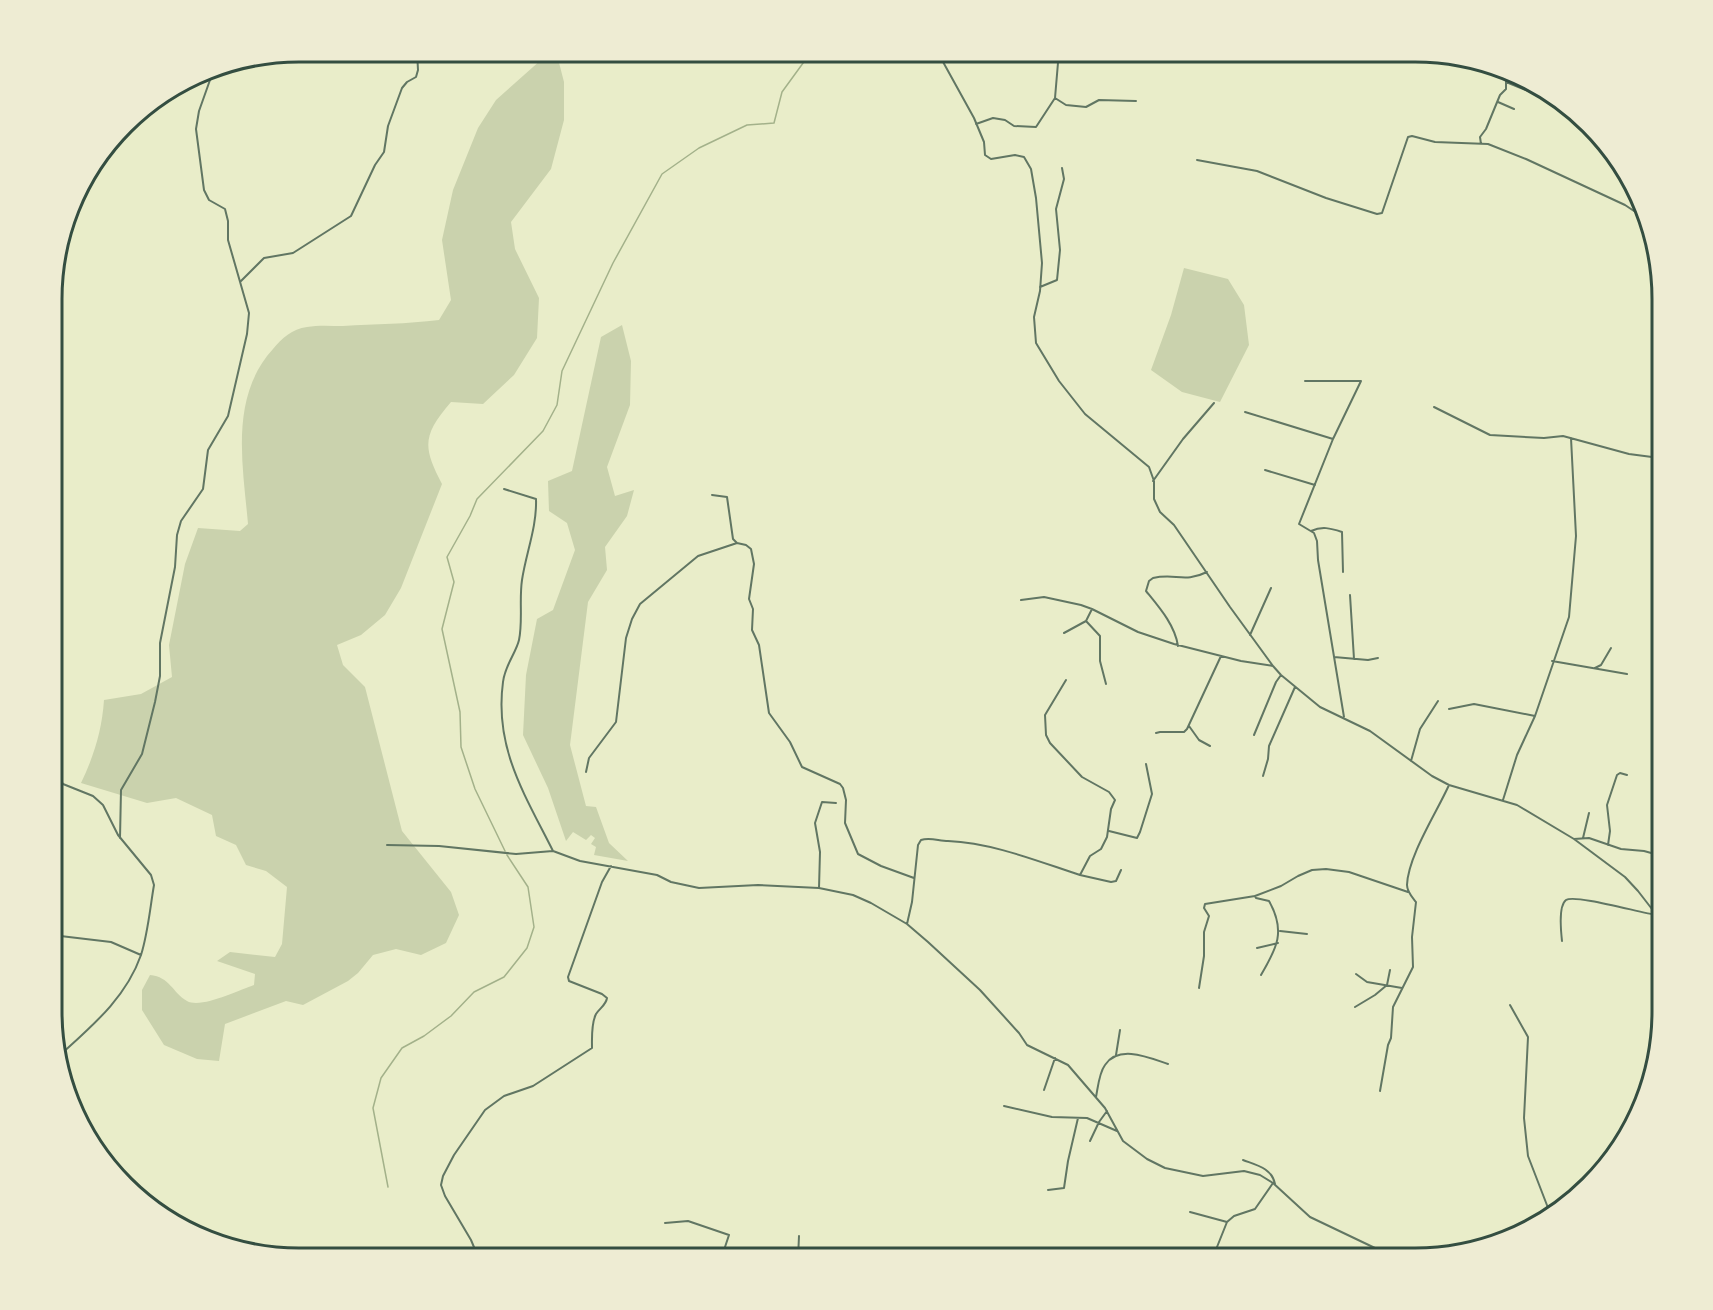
<svg xmlns="http://www.w3.org/2000/svg" width="1713" height="1310" font-family="Quicksand,sans-serif">
	<style>
		.green { fill: #cad2ad }
		.lines { fill: none; stroke-linecap: round; stroke-linejoin: round }
		.stream { stroke: #a3b18a; stroke-width: 1.5 }
		.minor { stroke: #617663; stroke-width: 2 }
		.primary { stroke: #344e41; stroke-width: 4 }
		.rim { fill: none; stroke: #344e41; stroke-width: 3 }
	</style>
	<rect width="100%" height="100%" fill="#e9edc9"/>
	<!-- green -->
	<path class="green" d="M551 51H556L564 82V120L551 169 511 222 515 249 539 298 537 338 514 375 483 404 451 402C423 435 422 446 442 484L401 588 385 615 361 635 337 645 343 665 365 687 402 831 451 892 459 915 446 943 421 955 396 949 373 955 358 973 348 981 303 1005 286 1001 225 1024 219 1061 197 1059 164 1045 142 1010V990L150 975C170 977 172 992 187 1001 201 1009 239 990 254 985L255 974 217 961 230 952 275 957 282 944 287 887 266 871 246 865 236 845 216 836 212 815 176 798 147 803 81 783C94 756 102 730 104 700L141 694 172 677 169 645 185 564 198 528 240 531 248 524C243 466 229 397 273 349 282 338 292 329 307 327 318 325 331 326 343 326 375 324 407 324 439 320L451 300 442 240 453 190 478 128 496 100Z
		M1184 268 1228 279 1244 305 1249 345 1220 402 1182 392 1151 370 1171 315Z
		M622 325 631 361 630 405 607 467 615 496 634 490 627 516 605 547 607 570 588 602 570 745 586 806 596 807 609 843 628 861 594 855 596 847 591 844 595 838 591 835 586 840 573 832 566 841 548 788 523 735 526 675 537 619 553 610 575 550 567 523 549 511 548 481 572 471 601 337Z"/>
	<g class="lines">
		<!-- stream -->
		<path class="stream" d="M505 851 475 789 461 747 460 712 442 629 454 582 447 557 470 516 477 499 543 431 557 405 562 371 613 263 662 174 699 148 747 125 774 123 782 92 806 59 820 51
			M388 1187 373 1108 381 1078 402 1048 424 1036 451 1016 474 992 504 977 527 948 534 927 528 887 507 855"/>
		<!-- minor -->
		<path class="minor" d="M937 51 974 118 984 142 985 155 991 159 1015 155 1024 157 1031 169 1036 198 1042 263 1040 291 1034 317 1036 343 1059 381 1085 414 1149 467 1154 481V499L1160 512 1174 525 1230 607 1273 666 1281 675 1320 707 1370 731 1432 776 1449 785 1517 805 1574 839 1625 877 1638 891 1662 922
			M1506 82 1568 107
			M1055 98 1066 105 1086 107 1099 100 1136 101
			M1498 102 1514 109
			M1583 119V121
			M976 124 993 118 1005 120 1014 126 1036 127 1055 98 1059 51
			M1481 144 1480 137 1486 129 1500 95 1506 89V77L1510 71
			M1197 160 1257 171 1326 198 1377 214 1382 213 1408 137 1412 136 1435 142 1488 144 1526 159 1625 205 1643 217
			M241 281 264 258 293 253 351 216 375 165 384 152 388 126 402 88 407 82 416 77 418 70 417 51
			M1040 287 1057 280 1060 250 1056 209 1064 179 1062 168
			M1305 381H1361L1333 439 1299 524 1314 533 1317 541 1318 560 1344 717
			M1434 407 1490 435 1544 438 1563 436 1629 454 1652 457 1662 456
			M1245 412 1333 439
			M1265 470 1315 485
			M1153 481 1183 439 1214 403
			M504 489 536 499C537 527 526 553 522 580 519 600 523 621 519 640 516 653 505 665 503 682 494 748 525 795 553 851L580 861 657 875 671 882 699 888 758 885 819 888 853 895 871 903 907 924 928 942 980 990 1019 1033 1027 1045 1068 1065 1105 1108 1123 1141 1147 1159 1165 1168 1203 1176 1244 1171 1260 1175 1273 1183 1310 1217 1398 1259
			M712 495 727 497 733 539 737 543 746 545 751 549 754 564 749 599 753 609 752 630 759 645 769 713 790 742 802 767 840 784 843 788 846 800 845 823 858 854 881 866 914 878
			M1311 531C1322 526 1330 528 1342 532L1343 572
			M1350 595 1354 659
			M1021 600 1044 597 1081 605 1092 609 1138 632 1174 644 1241 661 1273 666
			M1092 609 1086 621 1100 636V661L1106 684
			M1064 633 1086 621
			M1250 635 1271 588
			M1178 646C1175 625 1159 607 1146 591L1149 581 1153 578C1175 573 1185 583 1207 572
			M1334 657 1368 660 1378 658
			M1552 661 1627 674
			M1595 668 1601 665 1611 648
			M1449 709 1474 704 1535 716
			M1189 726 1199 740 1210 746
			M1156 733 1160 732H1184L1187 729 1221 656
			M1254 735 1276 682 1281 675
			M1411 761 1420 729 1438 701
			M52 766 63 784 93 796 103 805 118 835 151 875 154 885C150 908 148 933 141 955 126 998 92 1026 59 1056
			M586 772 589 758 616 722 626 638 632 619 640 604 698 556 737 543
			M1263 776 1268 759 1269 746 1295 687
			M1503 800 1517 755 1535 716 1569 617 1576 536 1571 438
			M1109 831 1137 838 1140 832 1152 794 1146 764
			M120 838 121 790 142 754 155 702 160 676V643L175 567 177 535 181 521 203 489 208 450 228 416 247 334 249 313 228 240V221L225 209 209 200 204 190 196 129 199 111 210 80 219 64
			M1583 838 1589 813
			M1574 839 1589 838 1621 849 1644 851 1662 856
			M387 845 439 846 516 854 553 851
			M1608 845 1610 831 1607 805 1617 775 1620 773 1627 775
			M1080 875 1111 882 1116 881 1121 870
			M819 888 820 852 815 823 822 802 836 803
			M1255 896 1256 898 1269 901C1286 931 1277 948 1261 975
			M907 924 912 902 918 845 921 840C930 837 939 841 948 841 993 843 1037 861 1080 875L1090 856 1101 849 1107 837 1111 809 1115 800 1109 792 1082 777 1050 743 1046 735 1045 715 1066 680
			M1280 931 1307 934
			M52 935 111 942 141 955
			M1562 941C1561 932 1558 906 1566 900 1575 894 1641 913 1657 915
			M1257 948 1278 943
			M1356 974 1367 982 1402 988
			M1199 988 1204 956V932L1209 916 1204 908 1205 904 1255 896 1281 886 1298 876 1312 870 1326 869 1349 872 1408 892
			M1510 1005 1528 1037 1524 1118 1528 1156 1550 1213
			M1355 1007 1375 995 1387 985 1390 970
			M1116 1055 1120 1030
			M1044 1090 1055 1058
			M1380 1091 1388 1045 1391 1038 1393 1007 1413 967 1412 937 1416 902C1412 897 1407 892 1407 885 1408 856 1437 812 1449 785
			M1096 1097C1098 1087 1099 1073 1105 1065 1119 1044 1150 1058 1168 1064
			M1004 1106 1052 1117 1087 1118 1117 1131
			M1090 1141 1099 1122 1107 1111
			M1243 1160C1256 1165 1272 1168 1275 1184
			M1048 1190 1064 1188 1068 1161 1078 1118
			M1190 1212 1227 1222
			M665 1223 688 1221 729 1235 721 1259
			M1173 1255 1186 1259
			M479 1259 471 1240 445 1196 441 1185 443 1176 454 1155 485 1110 504 1096 533 1086 592 1048C592 1038 591 1024 596 1014 600 1008 606 1005 607 998L602 994 569 981 568 977 602 882 611 866
			M798 1259 799 1236
			M1210 1259 1215 1252 1227 1222 1234 1216 1255 1209 1273 1183"/>
		<!-- primary -->
		<path class="primary" d="M129 1189 142 1193 203 1234 228 1246"/>
	</g>
	<!-- crop -->
	<path d="M0 0H1713V1310H0ZM299 62H1415A237 237 0 0 1 1652 299V1011A237 237 0 0 1 1415 1248H299A237 237 0 0 1 62 1011V299A237 237 0 0 1 299 62Z" fill="#eeecd3" fill-rule="evenodd"/>
	<path class="rim" d="M299 62H1415A237 237 0 0 1 1652 299V1011A237 237 0 0 1 1415 1248H299A237 237 0 0 1 62 1011V299A237 237 0 0 1 299 62Z"/>
</svg>
